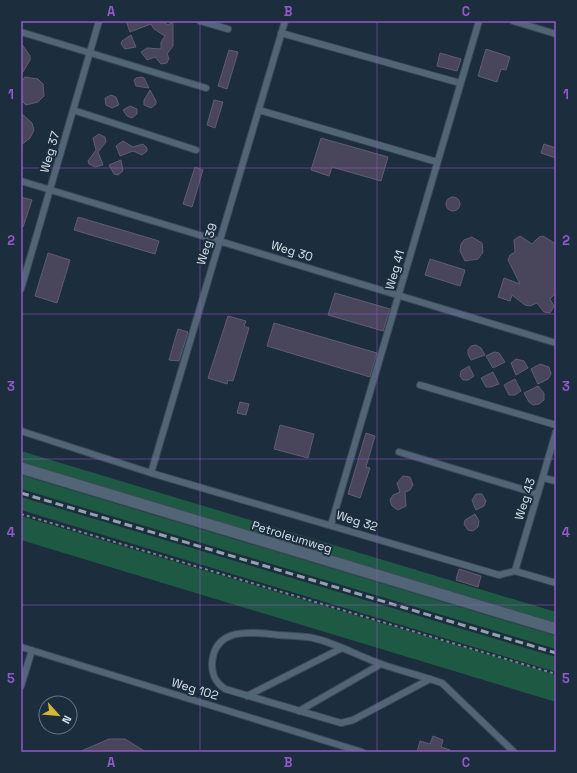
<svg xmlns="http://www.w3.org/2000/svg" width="577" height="773" font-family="'Space Grotesk',sans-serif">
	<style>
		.green { fill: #1e5a43 }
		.building { fill: #49465b; stroke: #605c73 }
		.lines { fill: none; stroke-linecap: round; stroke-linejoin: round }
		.service-casing { stroke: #3b4a57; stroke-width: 8 }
		.minor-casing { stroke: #3b4a57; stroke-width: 13 }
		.path { stroke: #768491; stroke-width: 2; stroke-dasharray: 3 3; stroke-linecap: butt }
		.service { stroke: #526577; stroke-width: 6 }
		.minor { stroke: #526577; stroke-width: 11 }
		.rail { stroke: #94a2ae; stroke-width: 3; stroke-dasharray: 8 4; stroke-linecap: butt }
		.grid { fill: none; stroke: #9259ca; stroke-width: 1; stroke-opacity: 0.55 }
		.labels { text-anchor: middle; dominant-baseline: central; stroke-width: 4; stroke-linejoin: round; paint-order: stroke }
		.street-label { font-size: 12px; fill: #d5e0ea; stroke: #1c2d3d }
		.neatline { fill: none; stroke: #9259ca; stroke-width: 1.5 }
		.grid-label { font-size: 13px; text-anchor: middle; font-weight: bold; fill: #9259ca }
	</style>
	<rect width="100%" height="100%" fill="#1c2d3d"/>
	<!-- green -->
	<path class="green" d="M21 451 556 612V624L21 463Z
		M21 475 556 636V649L21 489Z
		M21 497 556 657V672L21 510Z
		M21 516 556 675V702L21 540Z"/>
	<!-- building -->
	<path class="building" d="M126 21H162L168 25 173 22V46L167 54 169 58 167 63 161 64 155 57 147 60 141 52 147 48 161 49V42L165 36 154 29 151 24 130 32Z
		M131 35 136 47 125 49 121 44 122 41Z
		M21 43 30 56V60L21 75Z
		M486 49 510 57 506 70 501 69 497 82 478 76Z
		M229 50 238 52 227 89 218 86Z
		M440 53 461 59 457 71 437 66Z
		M25 77 38 79 43 84 44 96 38 102 26 105 21 100V82Z
		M142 77 144 78 149 88 136 86 134 80 136 78Z
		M150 90 156 101V104L151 108 144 105V100Z
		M111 95 116 97 119 105 112 108 106 105 105 98Z
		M214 100 223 102 215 128 207 125Z
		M130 106 137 109V114L132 118 127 116 123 110Z
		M21 113 32 123 34 130 30 138 21 145Z
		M99 134 105 137 106 142 98 152 103 165 95 167 89 164 88 161 96 150 93 138Z
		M321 138 388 157 381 181 332 167 329 176 311 170Z
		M123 141 133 147 143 144 147 148V151L142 155 133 151 120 156 116 146Z
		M544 144 556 148V158L541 153Z
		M121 160 123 171 118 175 114 174 109 165Z
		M195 167 203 170 192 207 183 204Z
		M21 197 32 200 23 227H21Z
		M446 204a7 7 0 1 1 14 0a7 7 0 1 1-14 0Z
		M78 217 159 241 155 254 74 230Z
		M520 236 532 244 539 237 543 236 556 244V293L550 299 554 306 550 313 544 312 537 303 530 306 525 305 512 295 510 301 498 297 504 278 520 284 508 260 510 255 515 252 514 240Z
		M472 237 482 243 483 252 478 259 465 261 460 251 461 244 464 240Z
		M48 253 70 260 57 303 35 296Z
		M430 259 465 270 460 286 425 275Z
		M335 293 390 309 383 331 328 315Z
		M228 316 246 321 244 326 249 328 233 381 228 380 227 384 208 378Z
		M274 323 377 353 370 377 267 346Z
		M178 329 188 332 179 361 169 360Z
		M476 345 481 348 485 355 471 360 468 354V350L471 346Z
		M494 352 499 353 505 362 493 368 486 356Z
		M516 359 524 361 528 368 516 375 511 363Z
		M540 364 549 367 551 374 548 379 538 384 531 369Z
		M469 366 474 376 468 380H463L460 376 461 371Z
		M493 372 499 384 491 387H486L481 378Z
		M515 379 521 391 515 395H509L504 385Z
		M538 386 544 393V400L539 404 533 405 529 402 524 393Z
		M240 402 249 404 246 415 237 413Z
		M280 425 314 434 308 458 274 449Z
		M366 433 375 436 366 467 370 468 360 498 348 494Z
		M403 476 410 477 413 485 410 490 405 492 406 506 398 510 392 506 390 500 393 495 400 492 397 483Z
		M476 494H482L486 501 484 506 476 510 472 500Z
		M475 514 479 521 478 527 473 531 468 530 464 524 465 520Z
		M459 569 481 576 478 587 456 580Z
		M433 736 443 740 441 747 450 750 449 752H417L420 741 430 744Z
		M109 739H125L146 752H79Z"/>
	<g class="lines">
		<defs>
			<path id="service" d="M200 21 228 29
				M513 21 556 34
				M21 32 206 88
				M281 33 460 83
				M73 110 196 150
				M259 110 437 162
				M21 181 556 343
				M21 289 99 21
				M420 385 556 425
				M21 431 151 473 499 575 515 571 556 583
				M399 452 538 494
				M151 473 285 21
				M543 478 556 481
				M331 525 479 21
				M515 571 556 432
				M21 647 362 752
				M430 679 353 720 341 723 225 689C216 683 212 676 212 664 214 626 253 632 279 635 290 636 302 636 313 638 336 643 358 656 381 664 401 671 422 676 442 683L514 752
				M21 686 32 650
				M247 696 342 648
				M299 711 381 664"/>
			<path id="minor" d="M21 468 556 629"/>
		</defs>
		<!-- service casing -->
		<use href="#service" class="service-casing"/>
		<!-- minor casing -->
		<use href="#minor" class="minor-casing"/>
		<!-- path -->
		<path class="path" d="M21 514 556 674"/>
		<!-- service -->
		<use href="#service" class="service"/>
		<!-- minor -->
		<use href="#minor" class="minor"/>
		<!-- rail -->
		<path class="rail" d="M21 493 556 653"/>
	</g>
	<!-- grid -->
	<path class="grid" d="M200 21V752M377 21V752M21 168H556M21 314H556M21 459H556M21 605H556"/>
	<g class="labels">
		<!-- street labels -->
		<g class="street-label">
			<text transform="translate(50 152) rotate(-74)">Weg 37</text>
			<text transform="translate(207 244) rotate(-73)">Weg 39</text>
			<text transform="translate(292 251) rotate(17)">Weg 30</text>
			<text transform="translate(395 270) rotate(-74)">Weg 41</text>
			<text transform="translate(525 499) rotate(-73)">Weg 43</text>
			<text transform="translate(357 521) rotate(17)">Weg 32</text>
			<text transform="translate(292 537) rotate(17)">Petroleumweg</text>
			<text transform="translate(195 689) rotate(17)">Weg 102</text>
		</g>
	</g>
	<!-- border -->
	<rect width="577" height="773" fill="none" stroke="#1c2d3d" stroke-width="44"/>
	<!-- north arrow -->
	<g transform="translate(58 715) rotate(117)"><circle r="19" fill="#1c2d3d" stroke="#667582"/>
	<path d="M0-3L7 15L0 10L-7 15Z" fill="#d4b635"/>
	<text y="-6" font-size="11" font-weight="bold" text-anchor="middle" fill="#d5e0ea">N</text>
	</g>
	<rect x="22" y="22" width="533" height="729" class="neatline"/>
	<g class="grid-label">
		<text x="111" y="16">A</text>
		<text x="288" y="16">B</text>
		<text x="466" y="16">C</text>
		<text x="11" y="99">1</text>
		<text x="566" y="99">1</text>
		<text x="11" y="245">2</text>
		<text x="566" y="245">2</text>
		<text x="11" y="391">3</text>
		<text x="566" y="391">3</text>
		<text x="11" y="537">4</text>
		<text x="566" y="537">4</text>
		<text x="11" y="683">5</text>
		<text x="566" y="683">5</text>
		<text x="111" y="767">A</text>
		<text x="288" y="767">B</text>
		<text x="466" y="767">C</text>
	</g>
</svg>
